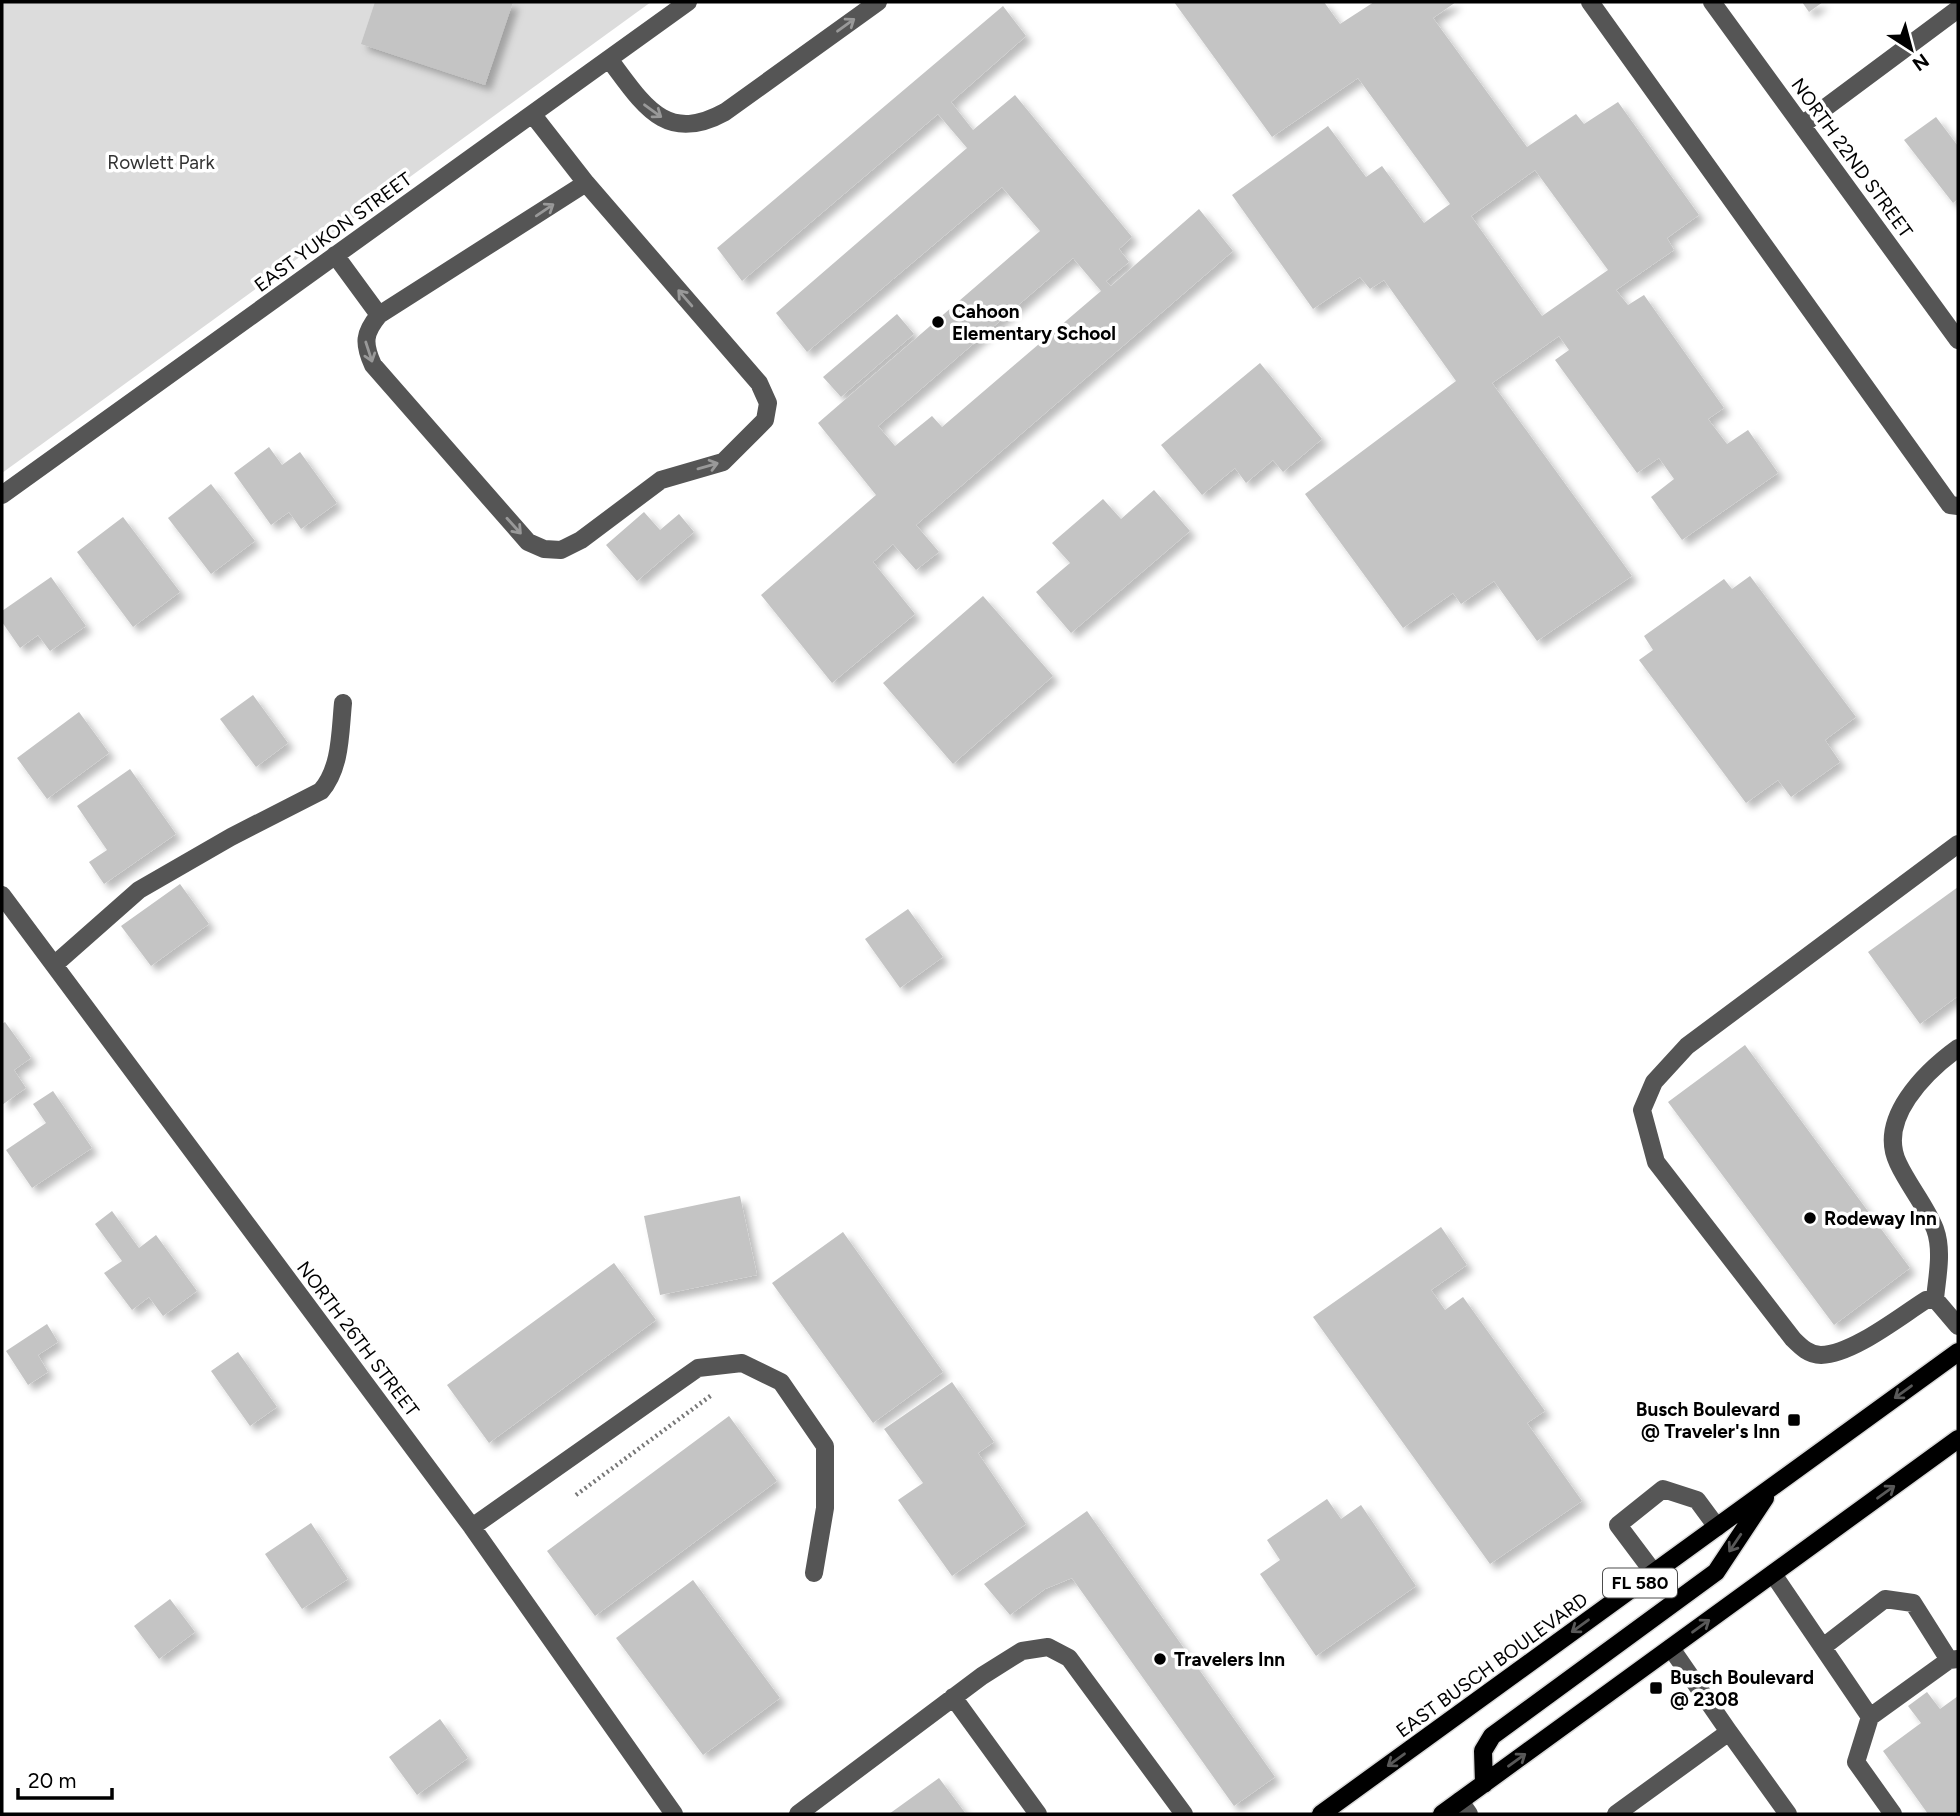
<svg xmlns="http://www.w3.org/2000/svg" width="1960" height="1816" font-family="Figtree,sans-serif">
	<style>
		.green { fill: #dcdcdc }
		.building { fill: #c4c4c4; fill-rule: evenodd; filter: url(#shadow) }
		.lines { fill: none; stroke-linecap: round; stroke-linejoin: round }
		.major-casing { stroke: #dbdbdb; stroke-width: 21 }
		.path { stroke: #777; stroke-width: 4.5; stroke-dasharray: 2 3.5; stroke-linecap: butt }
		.minor { stroke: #555; stroke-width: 18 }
		.major { stroke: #000; stroke-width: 18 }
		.oneway { stroke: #999 }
		.oneway2 { stroke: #595959 }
		.poi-dot { fill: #000; stroke: #fff; stroke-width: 2.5 }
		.labels { text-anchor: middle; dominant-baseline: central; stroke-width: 7; stroke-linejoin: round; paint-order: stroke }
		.shield { fill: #fff; stroke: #4c4c4c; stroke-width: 2 }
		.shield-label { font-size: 18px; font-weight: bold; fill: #000 }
		.street-label { font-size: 19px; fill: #000; stroke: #fff }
		.park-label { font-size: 19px; fill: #333; stroke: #fff }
		.poi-label { font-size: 19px; font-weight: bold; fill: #000; stroke: #fff; text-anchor: start }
	</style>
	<defs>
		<filter id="shadow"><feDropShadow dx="6" dy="6" stdDeviation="3.5" flood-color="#0004"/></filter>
	</defs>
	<rect width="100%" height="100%" fill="#fff"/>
	<!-- green -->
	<path class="green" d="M2 2H651L2 473Z"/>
	<!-- building -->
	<path class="building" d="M375 2H513L485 85 361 44Z
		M1174 2H1324L1340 24 1374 2H1456L1433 18 1527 147 1576 114 1584 124 1618 102 1699 215 1667 238 1674 250 1616 290 1628 305 1644 295 1724 408 1708 419 1727 444 1748 430 1778 473 1682 540 1651 497 1674 479 1659 458 1637 473 1555 360 1569 350 1559 336 1492 383 1632 576 1537 641 1494 581 1461 604 1453 593 1403 628 1305 494 1456 381 1384 280 1370 289 1360 277 1313 309 1232 195 1328 126 1366 177 1382 166 1424 223 1450 204 1358 78 1272 137ZM1535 170 1608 270 1542 316 1471 216Z
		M1802 2H1823L1809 12Z
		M1003 6 1026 36 951 102 973 130 1015 95 1132 237 1119 249 1129 262 1106 281 1111 286 1199 209 1233 251 916 525 939 552 916 570 893 544 873 562 915 614 832 683 761 595 876 495 818 423 1040 231 1002 187 807 352 776 313 967 148 938 114 742 281 717 248ZM1073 258 1101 291 942 427 932 416 895 446 878 426Z
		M1936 117 1958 146V199L1953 203 1904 140Z
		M897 314 914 334 841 397 823 377Z
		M1260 363 1322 439 1283 472 1273 460 1246 483 1235 468 1202 495 1161 445Z
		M269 447 282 465 300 452 337 503 301 529 289 512 271 525 234 473Z
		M211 484 255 541 211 574 168 518Z
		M1154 490 1190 531 1071 633 1036 592 1070 563 1052 543 1103 499 1121 519Z
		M644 512 660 530 679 514 694 532 637 581 606 545Z
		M123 517 180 592 133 627 77 552Z
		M1750 576 1856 717 1825 740 1840 762 1791 797 1778 780 1746 803 1639 660 1653 650 1644 636 1724 579 1732 589Z
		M51 577 86 626 50 651 38 635 20 648 2 622V611Z
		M983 596 1053 676 953 764 883 683Z
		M253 695 288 743 256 767 220 719Z
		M79 712 109 753 47 799 17 758Z
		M130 769 176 834 104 884 89 862 107 850 77 806Z
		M180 884 209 924 151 966 121 926Z
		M1958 887V996L1920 1024 1868 952Z
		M908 909 943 957 900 988 865 939Z
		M5 1022 31 1058 14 1070 26 1088 2 1105V1024Z
		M1745 1045 1910 1268 1834 1325 1668 1102Z
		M53 1091 92 1148 32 1188 6 1150 46 1123 33 1104Z
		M740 1196 757 1275 660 1295 644 1216Z
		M112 1211 139 1248 156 1235 197 1291 163 1316 149 1297 132 1310 104 1273 122 1261 95 1224Z
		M1441 1227 1467 1265 1431 1290 1445 1310 1463 1297 1545 1411 1527 1423 1582 1501 1490 1564 1313 1317Z
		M843 1232 943 1372 873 1423 772 1283Z
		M614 1263 656 1320 489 1443 447 1385Z
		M47 1324 58 1342 38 1355 48 1372 28 1385 6 1351Z
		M238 1352 277 1407 250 1426 211 1371Z
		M952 1382 994 1442 978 1453 1026 1524 952 1576 898 1500 923 1483 884 1429Z
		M729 1416 777 1481 595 1616 547 1551Z
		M1327 1499 1341 1519 1361 1505 1416 1586 1316 1656 1260 1574 1280 1560 1267 1540Z
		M1087 1511 1275 1777 1234 1806 1072 1578 1045 1589 1010 1615 984 1584Z
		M311 1523 348 1579 302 1609 265 1554Z
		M693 1580 780 1698 703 1755 616 1638Z
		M170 1599 195 1632 159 1659 134 1626Z
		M1927 1692 1940 1709 1958 1696V1814H1928L1883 1751 1921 1723 1908 1706Z
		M440 1719 468 1758 417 1795 389 1757Z
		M939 1778 966 1814H889Z"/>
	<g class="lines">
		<defs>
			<path id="major" d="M1484 1784 1483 1751 1492 1736 1716 1572 1765 1498
				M1321 1814 1958 1352
				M1442 1814 1958 1439"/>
		</defs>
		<!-- major casing -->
		<use href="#major" class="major-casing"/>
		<!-- path -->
		<path class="path" d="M576 1495 713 1394"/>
		<!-- minor -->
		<path class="minor" d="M1590 2 1950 505 1958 506
			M1712 2 1958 340
			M609 59C643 104 665 145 725 112L878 2
			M1802 125 1958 9
			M335 255 379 315C364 333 363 343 373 365L528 542 544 549 561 550 581 540 661 480 723 462 765 420 768 403 759 383 586 183 533 115
			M379 315 586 183
			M2 495 688 2
			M1958 844 1687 1046 1654 1082 1642 1110 1656 1162 1793 1339C1801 1347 1809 1355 1821 1355 1853 1354 1899 1317 1926 1300L1935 1299 1958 1326
			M2 895 472 1527 674 1814
			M54 965 139 890 231 837 321 791C341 768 340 733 343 703
			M1935 1299C1937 1277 1943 1251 1935 1229 1926 1206 1908 1185 1898 1163 1877 1119 1925 1072 1958 1048
			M472 1527 698 1368 742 1363 781 1382 825 1446V1508L814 1573
			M1654 1573 1618 1525 1663 1489 1697 1500 1717 1527
			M1773 1574 1870 1717
			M1823 1647 1885 1599 1913 1603 1949 1660
			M1671 1648 1729 1732
			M953 1697 1038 1814
			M1460 1801 1469 1814
			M798 1814 982 1676 1022 1651 1048 1647 1069 1658 1184 1814
			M1616 1814 1729 1732 1788 1814
			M1893 1814 1856 1762 1870 1717 1949 1660 1958 1659"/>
		<!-- major -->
		<use href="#major" class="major"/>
	</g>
	<!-- one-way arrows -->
	<defs><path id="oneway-shaft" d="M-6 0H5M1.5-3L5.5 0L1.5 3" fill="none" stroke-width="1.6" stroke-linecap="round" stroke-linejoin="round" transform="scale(1.75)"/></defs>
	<g class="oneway">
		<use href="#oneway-shaft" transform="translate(846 25) rotate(-36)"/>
		<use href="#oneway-shaft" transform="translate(653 111) rotate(36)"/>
		<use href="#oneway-shaft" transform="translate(545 210) rotate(-34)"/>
		<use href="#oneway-shaft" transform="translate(685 298) rotate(-131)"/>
		<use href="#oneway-shaft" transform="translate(369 352) rotate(72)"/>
		<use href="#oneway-shaft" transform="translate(708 466) rotate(-16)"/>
		<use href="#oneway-shaft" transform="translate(514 526) rotate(48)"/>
	</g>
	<g class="oneway2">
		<use href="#oneway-shaft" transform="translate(1903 1392) rotate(144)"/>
		<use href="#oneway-shaft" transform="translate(1886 1492) rotate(-36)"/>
		<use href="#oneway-shaft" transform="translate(1735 1543) rotate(124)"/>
		<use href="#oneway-shaft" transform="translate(1580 1626) rotate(144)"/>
		<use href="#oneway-shaft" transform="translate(1701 1626) rotate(-36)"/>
		<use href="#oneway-shaft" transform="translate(1396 1760) rotate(144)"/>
		<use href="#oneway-shaft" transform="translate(1517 1760) rotate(-36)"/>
	</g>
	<!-- markers -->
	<g class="poi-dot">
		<circle cx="938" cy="322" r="7"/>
		<circle cx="1810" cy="1218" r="7"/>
		<rect x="1787" y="1413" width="14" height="14" rx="3.5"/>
		<circle cx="1160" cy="1659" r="7"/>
		<rect x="1649" y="1681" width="14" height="14" rx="3.5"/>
	</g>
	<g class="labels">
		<!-- shield labels -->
		<rect class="shield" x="1603" y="1568.5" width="74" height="29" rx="5"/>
		<g class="shield-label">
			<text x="1640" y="1583">FL 580</text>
		</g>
		<!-- street labels -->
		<g class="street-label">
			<text transform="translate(1852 158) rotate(54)">NORTH 22ND STREET</text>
			<text transform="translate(333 232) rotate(-36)">EAST YUKON STREET</text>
			<text transform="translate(358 1339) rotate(53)">NORTH 26TH STREET</text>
			<text transform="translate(1492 1665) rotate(-36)">EAST BUSCH BOULEVARD</text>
		</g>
		<!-- park labels -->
		<g class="park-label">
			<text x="161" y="162">Rowlett Park</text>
		</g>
		<!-- poi labels -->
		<g class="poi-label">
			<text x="952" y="311">Cahoon<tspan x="952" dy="22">Elementary School</tspan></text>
			<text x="1824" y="1218">Rodeway Inn</text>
			<text x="1780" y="1409" text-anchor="end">Busch Boulevard<tspan x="1780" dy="22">@ Traveler's Inn</tspan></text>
			<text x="1174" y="1659">Travelers Inn</text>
			<text x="1670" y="1677">Busch Boulevard<tspan x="1670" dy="22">@ 2308</tspan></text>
		</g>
	</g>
	<!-- border -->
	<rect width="1960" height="1816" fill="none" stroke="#000000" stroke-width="7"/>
	<!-- north arrow -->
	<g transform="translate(1911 49) rotate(144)" stroke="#ffffff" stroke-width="5" paint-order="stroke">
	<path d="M0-5L12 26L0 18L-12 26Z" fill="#000000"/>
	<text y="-10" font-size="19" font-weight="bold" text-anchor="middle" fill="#000000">N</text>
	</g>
	<!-- scale -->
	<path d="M18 1788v10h94v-10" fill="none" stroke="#000000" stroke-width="3.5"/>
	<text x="28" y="1788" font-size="21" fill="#000000" stroke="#ffffff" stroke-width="5" paint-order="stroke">20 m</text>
</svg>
